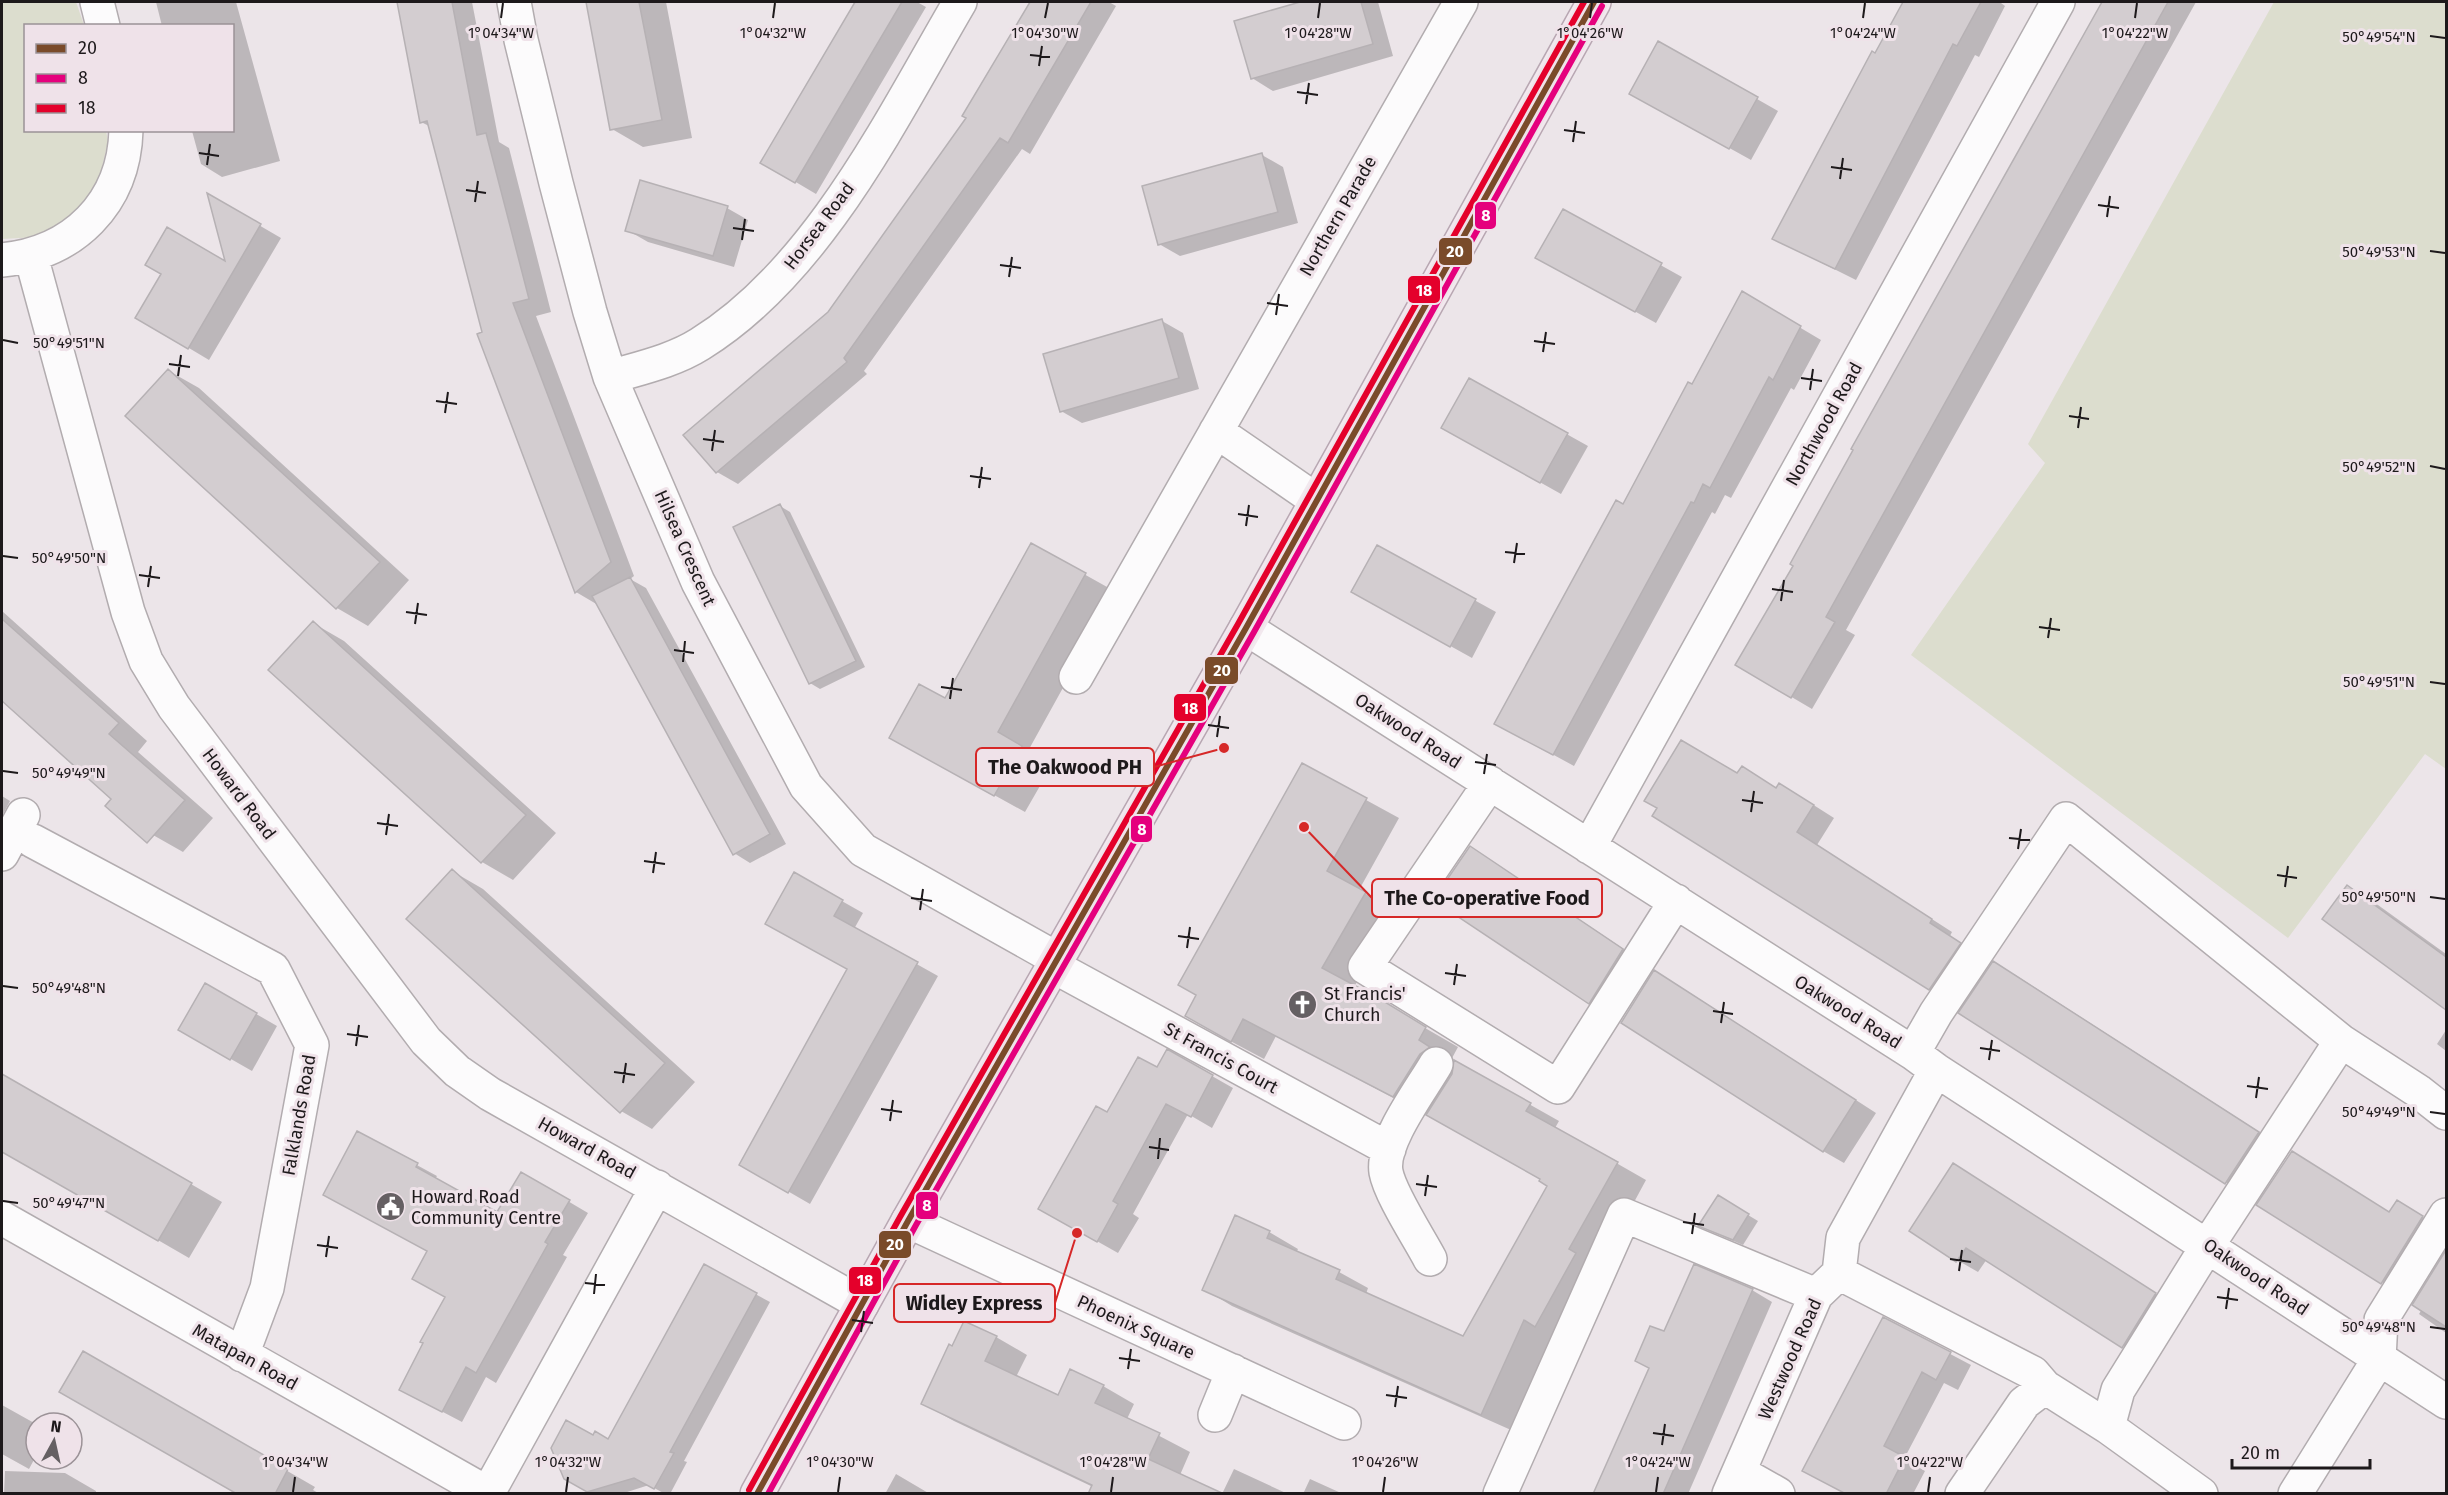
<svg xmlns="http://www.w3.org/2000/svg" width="2448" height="1495" font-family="'Fira Sans',sans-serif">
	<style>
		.green { fill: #dcddce }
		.shadow { fill: #0003 }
		.building { fill: #d3cdd0; stroke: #b6b1b4; stroke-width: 1.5 }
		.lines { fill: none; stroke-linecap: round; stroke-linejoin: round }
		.minor-casing { stroke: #b2acaf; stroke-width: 36 }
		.major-casing { stroke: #b8a7b2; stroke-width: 36 }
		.minor { stroke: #fcfbfc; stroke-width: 33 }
		.major { stroke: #f2e8ee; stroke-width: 33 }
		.bus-1-casing { stroke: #efe2e9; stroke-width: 10 }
		.bus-2-casing { stroke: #efe2e9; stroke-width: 10 }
		.bus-3-casing { stroke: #efe2e9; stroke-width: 10 }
		.bus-1 { stroke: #7a4b2a; stroke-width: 6 }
		.bus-2 { stroke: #e5007d; stroke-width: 6 }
		.bus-3 { stroke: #e4002b; stroke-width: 6 }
		.ticks { fill: none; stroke: #1d191b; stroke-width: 2 }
		.labels { text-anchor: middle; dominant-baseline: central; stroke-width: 6; stroke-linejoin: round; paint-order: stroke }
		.street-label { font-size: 18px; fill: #1d191b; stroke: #efe2e9 }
		.poi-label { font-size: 18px; fill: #1d191b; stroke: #efe2e9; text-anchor: start }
		.ticks-label { font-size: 15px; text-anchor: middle; fill: #1d191b; stroke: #efe2e9; stroke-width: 6; stroke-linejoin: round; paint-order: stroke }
		.leader { fill: none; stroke: #d62828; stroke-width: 2 }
		.callout-dot { fill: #d62828; stroke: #efe2e9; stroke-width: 2 }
		.callout { fill: #efe2e9; stroke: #d62828; stroke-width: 2 }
		.callout-label { font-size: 20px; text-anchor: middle; font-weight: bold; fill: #1d191b }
		.line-badge { stroke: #efe2e9; stroke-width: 2 }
		.badge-label { font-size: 16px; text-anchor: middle; font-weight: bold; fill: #fff }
	</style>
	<rect width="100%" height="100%" fill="#ece5e9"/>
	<!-- green -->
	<path class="green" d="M2 2H76L84 25 26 26V130L106 131 108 141 99 181 77 216 38 237 2 239Z
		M2274 2H2446V769L2425 754 2288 938 1911 655 2045 463 2028 444Z"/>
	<!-- shadow -->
	<path class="shadow" d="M156 2H236L280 161 222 177 201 164 192 131 188 130H232V26H162Z
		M398 2H472L499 142 509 148 551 312 536 316 634 576 630 579 646 588 786 844 750 863 734 853 598 605 576 592 484 333 431 127 421 122Z
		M587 2H666L692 138 643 147 612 129Z
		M856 2H917L926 7 816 194 762 162Z
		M1031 2H1109L1116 6 1030 154 1022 149 864 371 867 374 738 484 717 472 968 118 964 116Z
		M1305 2H1378L1393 56 1273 91 1252 78 1236 22Z
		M1905 2H2002L2001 3 2005 6 1979 57 1975 55 1856 280 1774 239Z
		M2104 2H2196L1846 630 1855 635 1812 709 1737 665 1795 566 1855 450 1853 449Z
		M1659 43 1778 111 1751 160 1652 105Z
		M1262 155 1283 167 1298 223 1180 256 1159 244Z
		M209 196 281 238 209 360 137 317 228 264Z
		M727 208 748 220 734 267 648 242 627 230Z
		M1563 211 1682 277 1656 323 1558 269Z
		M1742 293 1821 340 1794 390 1791 388 1731 498 1725 495 1715 514 1712 512 1574 766 1517 735 1624 506 1693 386Z
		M1162 321 1183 333 1199 389 1082 423 1061 411Z
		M169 371 199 388 409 580 368 626 337 608Z
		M1470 380 1588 446 1561 494 1443 428Z
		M780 506 790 512 865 667 820 689 810 683Z
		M1032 545 1116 592 1028 751 1052 765 1025 812 922 755 945 700Z
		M1378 547 1496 612 1472 658 1373 603Z
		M2 611 147 741 138 752 213 818 183 852 153 835 2 699Z
		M313 623 344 641 556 833 513 880 482 862 270 670Z
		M1302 765 1399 818 1359 890 1398 912 1354 987 1458 1047 1451 1060 1559 1121 1555 1128 1646 1180 1511 1430 1232 1306 1204 1289 1269 1232 1298 1249 1296 1253 1339 1272 1368 1288 1366 1294 1463 1338 1549 1186 1542 1179 1426 1115 1276 1036 1264 1059 1219 1035Z
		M1738 775 1801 797 1834 818 1817 845 1952 932 1950 936 1981 956 1950 1001 1929 989Z
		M2 796 10 801 2 816Z
		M1491 860 1643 962 1610 1014 1589 1002Z
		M452 871 483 889 695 1082 652 1129 621 1111Z
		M794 874 863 913 854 929 938 976 810 1204 741 1164 849 969Z
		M2347 887 2378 905 2446 954V1008L2324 919Z
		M2014 974 2278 1144 2246 1195 1960 1013Z
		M1676 984 1876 1113 1844 1163 1823 1151Z
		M206 985 277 1026 252 1071 180 1030Z
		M2446 1030V1051L2437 1044Z
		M1168 1051 1233 1088 1212 1128 1188 1114 1133 1214 1139 1218 1118 1253 1040 1209 1108 1114 1158 1069Z
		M2 1075 222 1202 189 1258 2 1150Z
		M358 1133 437 1176 435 1179 498 1214 522 1174 588 1213 563 1255 567 1257 496 1383 486 1377 462 1422 420 1400 447 1297 429 1251Z
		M1974 1177 2176 1307 2144 1359 1987 1259 1978 1272 1957 1260Z
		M1718 1197 1758 1221 1743 1245 1710 1231Z
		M2258 1205 2418 1214 2443 1230 2403 1295Z
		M2446 1253V1333L2419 1314 2422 1309 2415 1304Z
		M704 1266 770 1302 684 1461 687 1462 670 1494H665L649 1485 621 1494H592L565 1478 594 1437 609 1441Z
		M1752 1290 1772 1302 1688 1494H1596L1665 1333Z
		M1884 1319 1971 1365 1958 1390 1944 1383 1904 1459 1925 1471 1913 1494H1847Z
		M996 1337 1027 1355 1016 1377 1059 1397 1103 1386 1134 1404 1127 1419 1190 1452 1180 1475 1093 1487 954 1421 923 1404 953 1348Z
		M83 1353 315 1487 313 1490 320 1494H240Z
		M2 1405 36 1424V1456L29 1469 2 1454Z
		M1234 1469 1288 1494H1222Z
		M5 1471 65 1473 96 1491V1494H4Z
		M896 1474 930 1494H885Z
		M1310 1479 1341 1493V1494H1303Z"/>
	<!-- building -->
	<path class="building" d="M397 2H452L477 135 486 133 529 299 513 303 611 562 575 593 477 334 482 332 427 121 420 123Z
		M586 2H639L662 120 610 130Z
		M855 2H902L795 183 760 163Z
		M1030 2H1091L1008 143 1000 138 844 358 847 362 716 473 683 435 828 312 966 118 962 116Z
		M1300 2H1361L1373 44 1251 79 1234 21Z
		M1903 2H1981L1957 46 1953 44 1835 269 1772 239 1872 51 1875 53Z
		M2102 2H2168L1826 617 1835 622 1791 698 1735 665 1793 566 1790 564 1853 450 1851 449Z
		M1658 41 1758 97 1729 149 1629 94Z
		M1262 153 1278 212 1158 245 1142 186Z
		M640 180 728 206 713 256 625 231Z
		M207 193 261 224 188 349 135 318 161 274 145 265 167 227 225 261Z
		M1563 209 1662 263 1635 312 1535 258Z
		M1742 291 1801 326 1773 380 1769 377 1710 488 1703 484 1694 503 1691 502 1553 755 1494 724 1616 500 1623 504 1688 382 1692 384Z
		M1162 319 1179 378 1060 412 1043 354Z
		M168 369 380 562 336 609 125 416Z
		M1469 378 1568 433 1540 483 1441 428Z
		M780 504 856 661 809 684 733 527Z
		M1031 543 1086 573 998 732 1022 746 994 796 889 738 919 684 945 698Z
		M1377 545 1476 599 1450 647 1351 592Z
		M630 577 770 834 733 855 592 596Z
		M2 619 119 723 109 734 185 800 147 843 105 806 111 799 2 701Z
		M313 621 526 815 481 863 268 670Z
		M1681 740 1737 773 1742 766 1776 788 1779 783 1814 805 1797 832 1932 919 1930 923 1961 943 1929 990 1652 816 1657 808 1644 801Z
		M1302 763 1367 798 1327 871 1366 892 1322 968 1380 999 1426 1027 1419 1040 1430 1047 1420 1054 1393 1097 1243 1019 1231 1042 1185 1016 1196 995 1178 985Z
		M1470 846 1623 949 1589 1004 1433 900Z
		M452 869 665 1063 620 1113 406 919Z
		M794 872 843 900 834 916 918 962 788 1193 739 1165 847 969 765 924Z
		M2347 885 2446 957V1010L2322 919Z
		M1993 961 2259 1132 2225 1184 1958 1013Z
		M1654 970 1856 1100 1823 1152 1621 1023Z
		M205 983 257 1013 230 1060 178 1030Z
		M1167 1049 1213 1075 1191 1117 1166 1104 1113 1201 1118 1204 1097 1242 1038 1209 1096 1106 1107 1112 1138 1057 1157 1067Z
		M1454 1060 1531 1103 1526 1111 1618 1162 1569 1249 1576 1253 1535 1327 1524 1320 1481 1415 1202 1290 1235 1215 1270 1231 1267 1238 1340 1270 1336 1279 1463 1336 1547 1186 1539 1181 1540 1179 1426 1115 1452 1074Z
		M2 1074 192 1183 158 1241 2 1152Z
		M357 1131 418 1163 416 1167 497 1212 521 1172 570 1200 545 1242 548 1244 476 1373 466 1367 442 1412 399 1390 423 1343 420 1342 445 1297 412 1279 427 1251 323 1195Z
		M2292 1151 2389 1212 2397 1200 2423 1216 2381 1284 2256 1205Z
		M1953 1163 2156 1293 2122 1348 1966 1248 1956 1262 1909 1231Z
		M1718 1195 1749 1214 1733 1240 1698 1226Z
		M2446 1250V1327L2412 1305Z
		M704 1264 757 1293 670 1452 674 1453 654 1489 634 1478 587 1492 564 1479 551 1448 566 1420 593 1435 595 1431 608 1439Z
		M1694 1264 1753 1289 1663 1494H1593L1649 1368 1635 1361 1650 1326 1664 1331Z
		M1883 1317 1951 1352 1936 1380 1922 1372 1884 1446 1905 1457 1886 1494H1846L1802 1471Z
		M964 1321 997 1336 985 1361 1058 1395 1070 1369 1104 1385 1095 1403 1160 1433 1148 1459 1224 1494H1088L1092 1485 921 1404 949 1344 952 1346Z
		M83 1351 288 1469 275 1494H237L59 1392Z"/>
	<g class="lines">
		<defs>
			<path id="minor" d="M97 2 103 26
				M514 2 521 40 556 183 590 312 610 377 698 582 806 786 863 850 1057 959
				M31 256 128 612 146 661 174 707 426 1041 457 1071 490 1094 862 1304
				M2 260C73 253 124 204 126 130
				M610 377C640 368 673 361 700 344 818 271 892 118 960 2
				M1216 431 1316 500
				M1246 628 1913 1053 1936 1070 2446 1402
				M1076 677 1461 2
				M1490 783 1365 967 1558 1087 1676 901
				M33 841 273 969 312 1045 267 1288 242 1355
				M1589 847 2058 2
				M2 854 23 815
				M1053 966 1389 1149
				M2341 1041 2418 1091 2446 1113
				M1913 1053 1936 1013 2066 819 2341 1041 2208 1245 2118 1390 2108 1427
				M2 1218 489 1494
				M908 1221 1344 1423
				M1430 1259C1419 1238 1390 1194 1386 1172 1381 1142 1421 1090 1436 1064
				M1839 1273 2033 1373 2045 1387 2108 1427 2201 1494
				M1215 1415 1233 1371
				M1739 1472 1778 1494
				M488 1493 657 1187
				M1500 1494 1624 1215 1816 1295
				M1729 1494 1816 1295 1839 1273 1843 1238 1936 1070
				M1962 1494 2024 1403 2045 1387
				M2295 1494 2379 1359 2381 1320 2446 1215"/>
			<path id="major" d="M757 1494 908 1221 1246 628 1594 2"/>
		</defs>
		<!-- minor casing -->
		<use href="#minor" class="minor-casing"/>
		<!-- major casing -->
		<use href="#major" class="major-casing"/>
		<!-- minor -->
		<use href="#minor" class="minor"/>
		<!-- major -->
		<use href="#major" class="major"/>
		<defs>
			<path id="bus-1" d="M757 1494 908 1221 1246 628 1594 2"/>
			<path id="bus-2" d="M768 1494 916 1225 1254 632 1602 6"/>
			<path id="bus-3" d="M749 1490 900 1217 1238 624 1584 2"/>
		</defs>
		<!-- bus-1 casing -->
		<use href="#bus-1" class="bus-1-casing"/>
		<!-- bus-2 casing -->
		<use href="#bus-2" class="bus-2-casing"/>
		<!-- bus-3 casing -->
		<use href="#bus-3" class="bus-3-casing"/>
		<!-- bus-1 -->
		<use href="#bus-1" class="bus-1"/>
		<!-- bus-2 -->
		<use href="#bus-2" class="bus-2"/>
		<!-- bus-3 -->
		<use href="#bus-3" class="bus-3"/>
	</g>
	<!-- ticks -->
	<path class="ticks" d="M501 18 503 3M773 18 775 3M1045 18 1048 3M1318 18 1320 3M1590 18 1592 3M1863 18 1865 3M2135 18 2137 3M2430 36 2445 38M1030 55 1050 57M1039 66 1042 46M1297 92 1318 95M1306 104 1309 83M1564 130 1585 133M1573 142 1576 121M199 153 219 156M207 165 210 144M1831 167 1852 170M1840 179 1843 158M466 190 486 193M475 202 478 181M2098 205 2119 208M2107 217 2110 196M733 228 754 231M742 240 745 219M2430 251 2445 253M1000 265 1021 268M1009 277 1012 257M1267 303 1288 306M1276 315 1279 294M3 340 18 343M1534 341 1555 344M1543 352 1546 332M169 364 190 367M178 376 181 355M1801 378 1822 381M1810 390 1813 369M436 401 457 404M445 413 448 392M2069 416 2089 419M2078 428 2081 407M703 439 724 442M712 451 715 430M2430 466 2445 469M970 476 991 479M979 488 982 467M1238 514 1258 517M1246 526 1249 505M1505 552 1525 554M3 556 18 558M1514 563 1517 543M139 575 160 578M148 587 151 566M1772 589 1793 592M1781 601 1784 580M406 612 427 615M415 624 418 603M2039 627 2060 630M2048 638 2051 618M674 650 694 653M683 662 685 641M2430 682 2445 684M941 687 962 690M950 699 953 678M1208 725 1229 728M1217 737 1220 716M1475 762 1496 765M3 771 18 773M1484 774 1487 754M1742 800 1763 803M1751 812 1754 791M377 823 398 826M386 835 389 814M2009 838 2030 840M2018 849 2021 829M644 861 665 864M653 873 656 852M2277 875 2297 878M2285 887 2288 866M2430 897 2445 899M911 898 932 901M920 910 923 889M1178 936 1199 939M1187 948 1190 927M1445 973 1466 976M1454 985 1457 964M3 986 18 988M1713 1011 1733 1014M1721 1023 1724 1002M347 1034 368 1037M356 1046 359 1025M1980 1048 2000 1051M1989 1060 1992 1040M614 1072 635 1075M623 1083 626 1063M2247 1086 2268 1089M2256 1098 2259 1077M881 1109 902 1112M2430 1112 2445 1114M890 1121 893 1100M1149 1147 1169 1150M1158 1159 1160 1138M1416 1184 1437 1187M1425 1196 1428 1175M3 1201 18 1203M1683 1222 1704 1225M1692 1234 1695 1213M317 1245 338 1248M326 1257 329 1236M1950 1259 1971 1262M1959 1271 1962 1250M585 1283 605 1285M594 1294 596 1274M2217 1297 2238 1300M2226 1309 2229 1288M852 1320 873 1323M2430 1327 2445 1329M861 1332 864 1311M1119 1358 1140 1361M1128 1369 1131 1349M1386 1395 1407 1398M1395 1407 1398 1386M1653 1433 1674 1436M1662 1445 1665 1424M293 1492 295 1477M566 1492 568 1477M838 1492 840 1477M1111 1492 1113 1477M1383 1492 1385 1477M1656 1492 1658 1477M1928 1492 1930 1477"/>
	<!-- icons -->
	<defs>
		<symbol id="church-disc" viewBox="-11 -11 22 22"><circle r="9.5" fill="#656063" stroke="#efe2e9"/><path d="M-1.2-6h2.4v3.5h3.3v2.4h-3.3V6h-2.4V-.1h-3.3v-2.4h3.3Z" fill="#fff"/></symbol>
		<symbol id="civic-disc" viewBox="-11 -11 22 22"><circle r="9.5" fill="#656063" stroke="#efe2e9"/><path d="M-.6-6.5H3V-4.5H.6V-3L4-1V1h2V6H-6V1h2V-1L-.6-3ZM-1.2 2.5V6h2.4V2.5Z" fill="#fff"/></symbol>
	</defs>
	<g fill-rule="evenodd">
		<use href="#church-disc" x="1286" y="988" width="33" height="33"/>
		<use href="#civic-disc" x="374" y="1190" width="33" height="33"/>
	</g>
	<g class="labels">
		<!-- street labels -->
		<g class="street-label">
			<text transform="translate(1338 216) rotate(-60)">Northern Parade</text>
			<text transform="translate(819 226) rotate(-53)">Horsea Road</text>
			<text transform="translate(1824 424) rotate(-61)">Northwood Road</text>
			<text transform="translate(685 548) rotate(66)">Hilsea Crescent</text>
			<text transform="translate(1408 731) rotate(33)">Oakwood Road</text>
			<text transform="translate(239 794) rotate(53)">Howard Road</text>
			<text transform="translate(1848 1012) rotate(32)">Oakwood Road</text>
			<text transform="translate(1221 1058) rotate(29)">St Francis Court</text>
			<text transform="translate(299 1115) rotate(-80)">Falklands Road</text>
			<text transform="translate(587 1148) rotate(29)">Howard Road</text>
			<text transform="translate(2256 1277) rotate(34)">Oakwood Road</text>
			<text transform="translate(1136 1327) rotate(25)">Phoenix Square</text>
			<text transform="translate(245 1357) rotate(29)">Matapan Road</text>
			<text transform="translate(1790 1359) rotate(-66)">Westwood Road</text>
		</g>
		<!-- poi labels -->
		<g class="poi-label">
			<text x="1324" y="994">St Francis'<tspan x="1324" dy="21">Church</tspan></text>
			<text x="411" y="1197">Howard Road<tspan x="411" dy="21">Community Centre</tspan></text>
		</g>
	</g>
	<g class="ticks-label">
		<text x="501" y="38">1°04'34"W</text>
		<text x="773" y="38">1°04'32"W</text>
		<text x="1045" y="38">1°04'30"W</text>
		<text x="1318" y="38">1°04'28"W</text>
		<text x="1590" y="38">1°04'26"W</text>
		<text x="1863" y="38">1°04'24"W</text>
		<text x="2135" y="38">1°04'22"W</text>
		<text x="2379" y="42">50°49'54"N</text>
		<text x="2379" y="257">50°49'53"N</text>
		<text x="69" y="348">50°49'51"N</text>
		<text x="2379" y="472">50°49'52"N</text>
		<text x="69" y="563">50°49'50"N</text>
		<text x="2379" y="687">50°49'51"N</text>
		<text x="69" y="778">50°49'49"N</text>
		<text x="2379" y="902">50°49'50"N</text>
		<text x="69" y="993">50°49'48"N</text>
		<text x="2379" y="1117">50°49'49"N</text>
		<text x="69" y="1208">50°49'47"N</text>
		<text x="2379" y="1332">50°49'48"N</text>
		<text x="295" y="1467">1°04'34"W</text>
		<text x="568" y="1467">1°04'32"W</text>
		<text x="840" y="1467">1°04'30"W</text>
		<text x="1113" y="1467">1°04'28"W</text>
		<text x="1385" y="1467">1°04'26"W</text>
		<text x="1658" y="1467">1°04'24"W</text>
		<text x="1930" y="1467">1°04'22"W</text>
	</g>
	<!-- callouts -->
	<path class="leader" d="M1224 748L1154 767M1304 827L1372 898M1077 1233L1055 1303"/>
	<g class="callout-dot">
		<circle cx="1224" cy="748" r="6"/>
		<circle cx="1304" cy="827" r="6"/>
		<circle cx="1077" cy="1233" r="6"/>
	</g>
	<g class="callout">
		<rect x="976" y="748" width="178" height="38" rx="6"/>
		<rect x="1372" y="879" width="230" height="38" rx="6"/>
		<rect x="894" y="1284" width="161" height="38" rx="6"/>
	</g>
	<g class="callout-label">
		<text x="1065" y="774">The Oakwood PH</text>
		<text x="1487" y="905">The Co-operative Food</text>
		<text x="974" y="1310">Widley Express</text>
	</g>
	<g class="line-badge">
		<rect x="1474" y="201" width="23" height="29" rx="6" fill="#e5007d"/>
		<rect x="1438" y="237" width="35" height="29" rx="6" fill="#7a4b2a"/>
		<rect x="1407" y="275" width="34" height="29" rx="6" fill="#e4002b"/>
		<rect x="1204" y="656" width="35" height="29" rx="6" fill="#7a4b2a"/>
		<rect x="1173" y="693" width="34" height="29" rx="6" fill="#e4002b"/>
		<rect x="1130" y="815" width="23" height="28" rx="6" fill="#e5007d"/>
		<rect x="915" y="1191" width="24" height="29" rx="6" fill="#e5007d"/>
		<rect x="878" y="1230" width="34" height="29" rx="6" fill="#7a4b2a"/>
		<rect x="848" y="1266" width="34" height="29" rx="6" fill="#e4002b"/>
	</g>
	<g class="badge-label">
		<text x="1486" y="221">8</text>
		<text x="1455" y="257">20</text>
		<text x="1424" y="296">18</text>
		<text x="1222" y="676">20</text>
		<text x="1190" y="714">18</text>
		<text x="1142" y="835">8</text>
		<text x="927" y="1211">8</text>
		<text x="895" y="1250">20</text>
		<text x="865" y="1286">18</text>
	</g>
	<!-- border -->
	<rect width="2448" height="1495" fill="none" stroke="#1d191b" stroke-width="6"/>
	<!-- legend -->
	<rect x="24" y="24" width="210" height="108" fill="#efe2e9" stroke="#9b9297" stroke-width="1.5"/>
	<rect x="36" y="44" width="30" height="9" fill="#7a4b2a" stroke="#9b9297" stroke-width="1.5"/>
	<text x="78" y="54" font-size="18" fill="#1d191b">20</text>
	<rect x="36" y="74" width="30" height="9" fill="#e5007d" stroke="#9b9297" stroke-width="1.5"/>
	<text x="78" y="84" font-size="18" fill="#1d191b">8</text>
	<rect x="36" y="104" width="30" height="9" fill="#e4002b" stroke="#9b9297" stroke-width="1.5"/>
	<text x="78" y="114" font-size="18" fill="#1d191b">18</text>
	<!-- north arrow -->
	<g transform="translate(54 1441) rotate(8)"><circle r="28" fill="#efe2e9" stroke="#9b9297" stroke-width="1.5"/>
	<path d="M0-4.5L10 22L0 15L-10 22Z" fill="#656063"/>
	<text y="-9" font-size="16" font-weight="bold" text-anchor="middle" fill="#1d191b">N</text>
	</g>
	<!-- scale -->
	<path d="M2232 1459v9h138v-9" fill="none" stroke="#1d191b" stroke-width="3"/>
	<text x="2241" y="1459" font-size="18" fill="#1d191b" stroke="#efe2e9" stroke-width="4.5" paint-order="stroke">20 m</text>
</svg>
